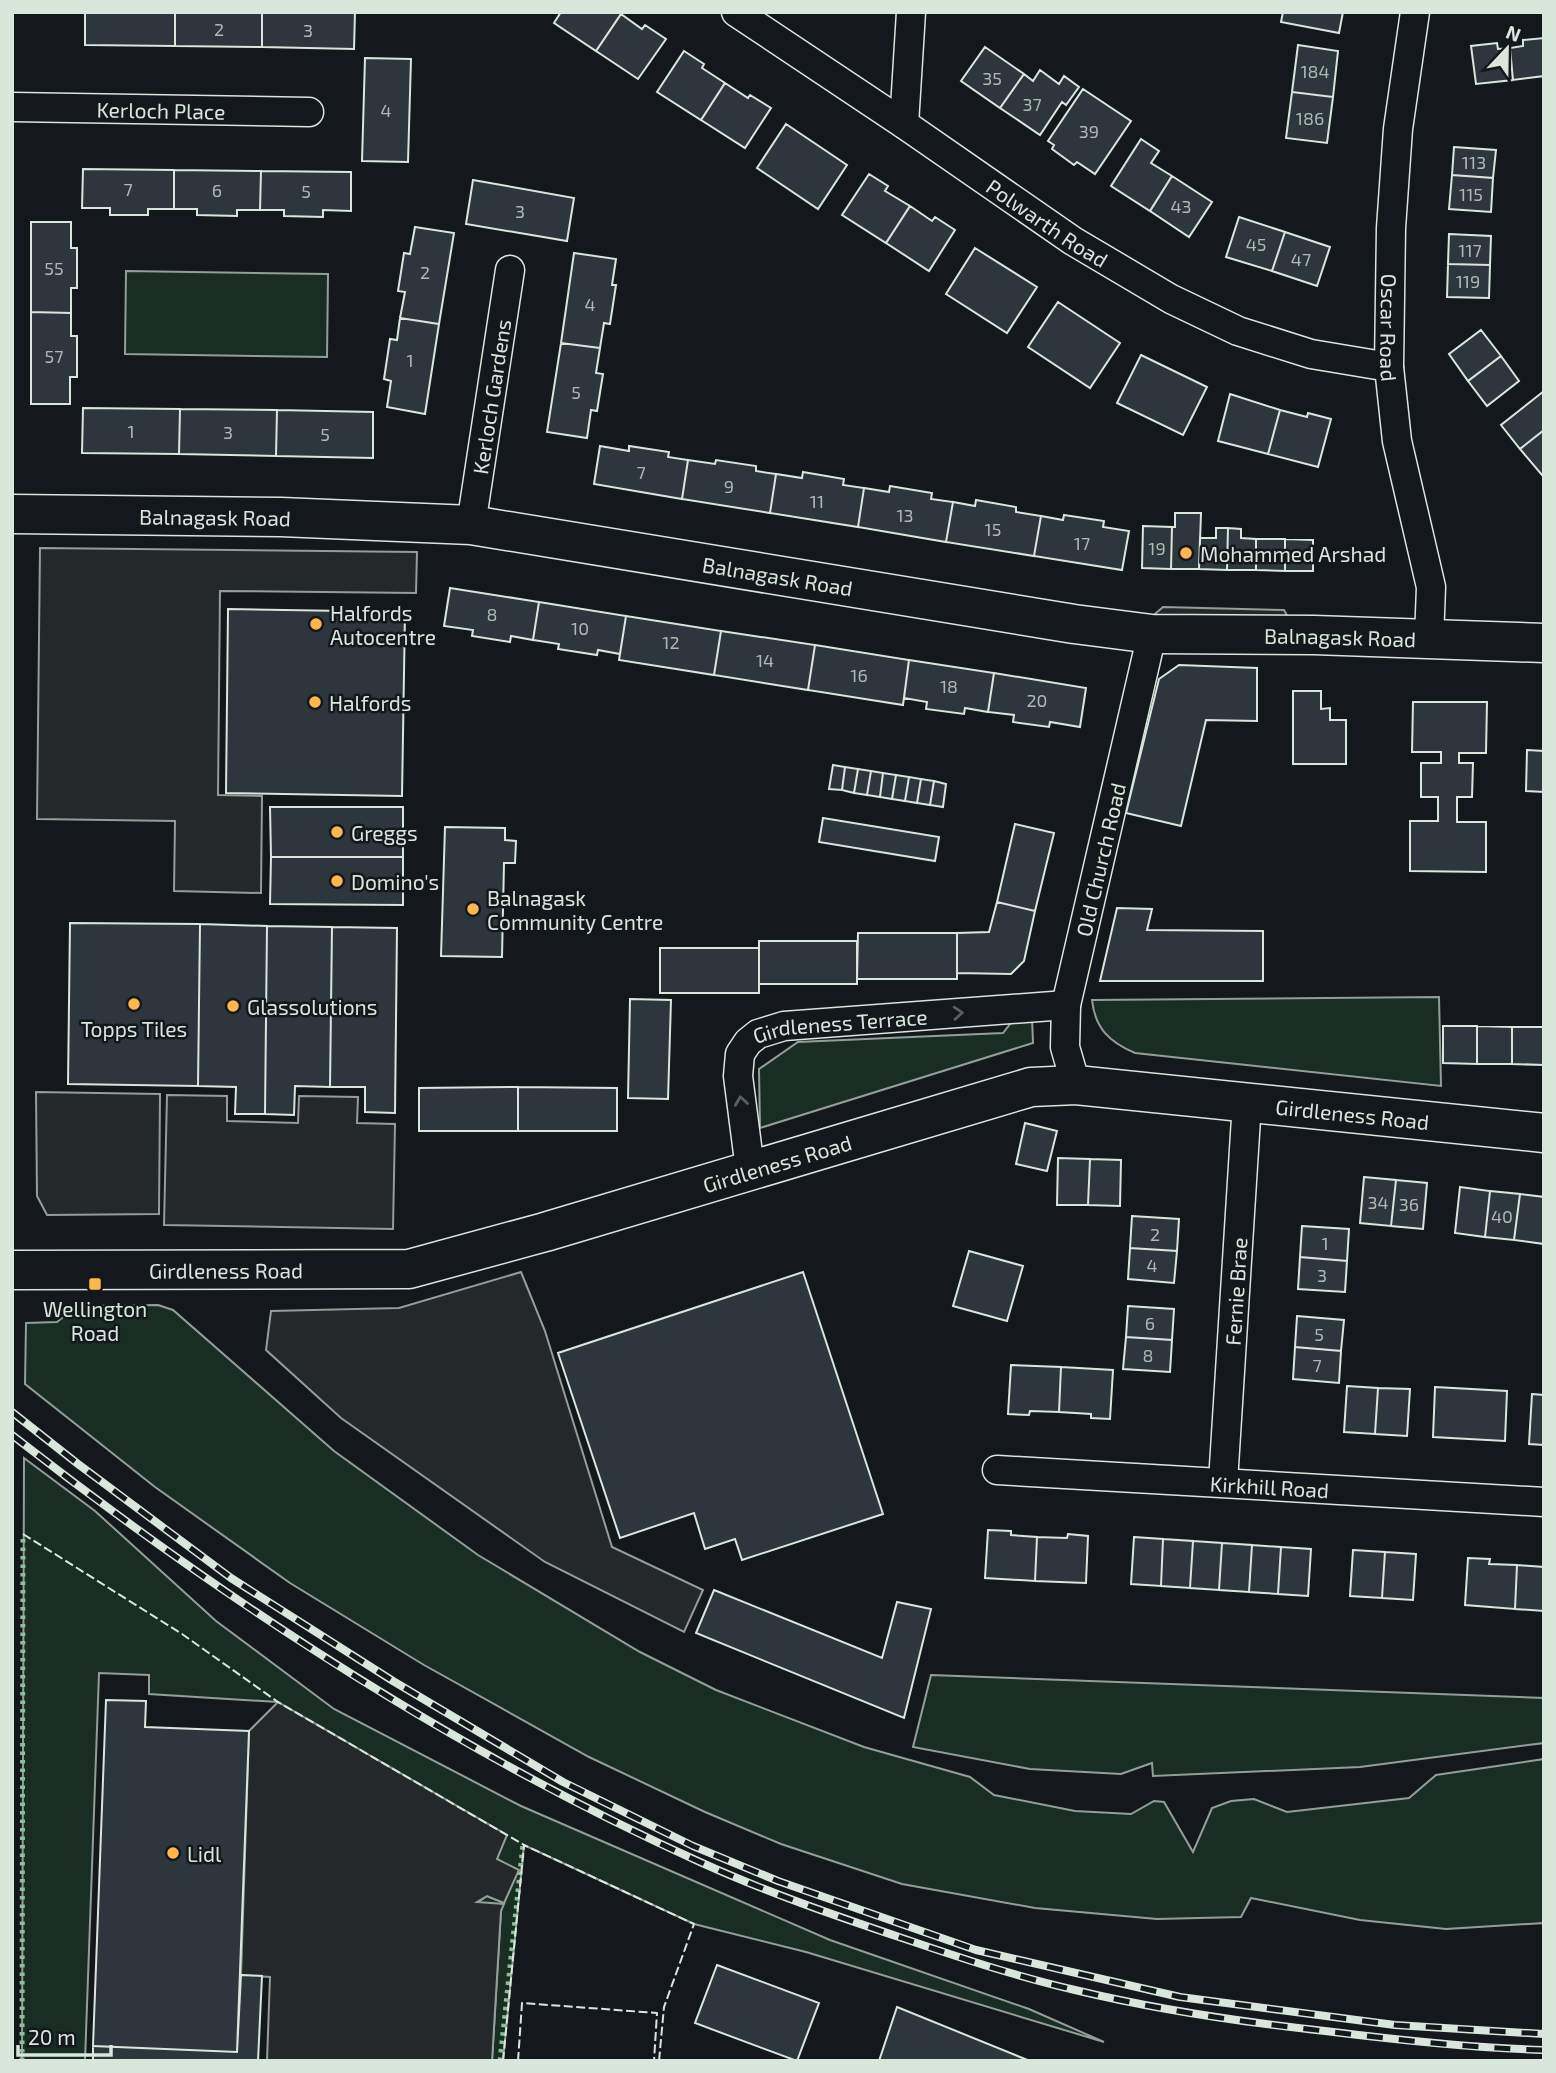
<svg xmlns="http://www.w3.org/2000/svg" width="1556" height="2073" font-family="'Exo 2',sans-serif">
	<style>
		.green { fill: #1a2d24; stroke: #939e99; stroke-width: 2 }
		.parking { fill: #24282b; stroke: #939e99; stroke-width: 2 }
		.building { fill: #2c363c; stroke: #d8e6dc; stroke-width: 2 }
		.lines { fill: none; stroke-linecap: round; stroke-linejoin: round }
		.street-casing { stroke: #d8e6dc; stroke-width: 31 }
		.secondary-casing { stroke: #d8e6dc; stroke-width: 41 }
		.street { stroke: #14181c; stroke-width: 28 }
		.secondary { stroke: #14181c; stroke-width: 38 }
		.rail-casing { stroke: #d8e6dc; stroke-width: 8 }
		.rail { stroke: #14181c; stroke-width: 5; stroke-dasharray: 16; stroke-linecap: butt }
		.hedge { stroke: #8ac095; stroke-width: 5; stroke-dasharray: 3.5 5; stroke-linecap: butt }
		.fence { stroke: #d8e6dc; stroke-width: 2; stroke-dasharray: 9 3.5; stroke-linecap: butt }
		.oneway { stroke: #59605f }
		.poi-dot { fill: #ffb74d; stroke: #14181c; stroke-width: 2.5 }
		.labels { text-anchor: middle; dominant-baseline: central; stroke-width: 5; stroke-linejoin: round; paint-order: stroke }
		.number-label { font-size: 18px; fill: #adbab4 }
		.street-label { font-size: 21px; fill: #d8e6dc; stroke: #14181c }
		.poi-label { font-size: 21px; fill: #d8e6dc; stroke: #14181c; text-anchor: start }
	</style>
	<rect width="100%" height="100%" fill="#14181c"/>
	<!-- green -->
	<path class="green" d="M126 271 328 274 327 357 125 354Z
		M1439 997 1441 1086 1135 1053C1109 1042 1095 1028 1092 1000Z
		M1032 1018 1033 1043 760 1128 759 1069 798 1042 1003 1033 1014 1019Z
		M158 1305 173 1310 334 1451 478 1555 640 1652 716 1690 864 1747 970 1777 994 1795 1075 1811 1131 1814 1154 1801 1164 1802 1193 1852 1212 1808 1231 1801 1254 1799 1287 1812 1409 1798 1436 1775 1544 1759V1923L1446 1929 1360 1920 1251 1898 1241 1917 1157 1919 1035 1908 902 1884 781 1844 705 1812 589 1757 424 1665 290 1583 155 1487 25 1384 26 1323 57 1322 77 1306Z
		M24 1458 95 1511 216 1621 334 1709 521 1806 830 1940 1029 2009 1104 2042 806 1952 694 1924 524 1845 503 2061H492L501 1911 503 1905 477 1903 487 1896 504 1903 518 1870 496 1859 278 1702 149 1694V1675L99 1673 85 2061H22Z
		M931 1675 1544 1698V1743L1360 1767 1153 1776 1152 1763 1121 1774 1030 1769 913 1747Z"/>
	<!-- parking -->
	<path class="parking" d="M40 548 417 552 416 593 220 591 218 795 262 796 261 893 174 891 175 821 37 819Z
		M1163 607 1284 610 1289 619 1148 620Z
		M36 1092 160 1094 159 1214 47 1215 37 1196Z
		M167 1095 227 1096V1121L298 1123 299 1096 358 1097 357 1123 395 1124 393 1229 164 1225Z
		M521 1272 545 1331 612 1547 703 1590 684 1632 545 1562 341 1418 266 1350 271 1311 399 1308Z
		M278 1702 507 1835 497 1859 519 1870 504 1903 487 1896 477 1902 504 1904 501 1911 492 2061H267L270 1977 241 1975 249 1731Z"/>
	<!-- building -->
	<path class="building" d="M85 12H175V46L85 45Z
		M175 12H262V47L175 46Z
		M262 12H355L354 49 262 47Z
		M561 12H619L621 14 596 51 554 23Z
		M1283 12H1343L1339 33 1281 22Z
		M621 14 642 29 645 25 666 39 638 79 596 51Z
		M1544 38V76L1513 80 1510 48 1523 46V40Z
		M1497 43 1498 49 1510 48 1513 80 1476 84 1471 46Z
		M1298 45 1338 51 1333 97 1292 92Z
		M985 47 1024 74 1000 108 961 81Z
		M684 51 704 64 702 68 725 83 701 120 657 92Z
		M365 58 411 59 408 162 362 161Z
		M1040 70 1059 84 1064 76 1079 87 1066 105 1062 102 1040 135 1000 108 1024 74 1033 81Z
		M725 83 748 98 750 95 771 108 745 148 701 120Z
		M1083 89 1131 121 1095 174 1077 162 1074 165 1052 149 1054 145 1048 141Z
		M1292 92 1333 97 1327 143 1286 138Z
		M786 124 847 165 818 209 757 168Z
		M1141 139 1159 151 1151 163 1172 176 1150 211 1111 186Z
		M1454 147 1496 150 1493 178 1452 175Z
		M83 169 174 170V209H148V215H110V208H82Z
		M174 170 261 171 260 210H237V216L197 215V209H174Z
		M261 171 351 172V211L323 210V217L284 216V210H260Z
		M869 174 888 186 885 191 910 206 886 243 842 215Z
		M1452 175 1493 178 1491 212 1449 209Z
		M1172 176 1212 202 1189 237 1150 211Z
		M473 180 574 198 567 241 466 224Z
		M910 206 932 221 935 217 955 230 929 271 886 243Z
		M1239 217 1285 232 1272 271 1226 257Z
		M31 222H71V248H77V288H71V313L31 312Z
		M415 227 454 233 439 324 400 318 405 292 398 291 404 253 410 254Z
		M1285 232 1330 247 1317 286 1272 271Z
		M1449 234 1491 236 1490 265 1448 264Z
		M975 248 1037 287 1007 333 946 294Z
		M574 253 616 259 612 285H616L610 324 604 323 600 348 561 343Z
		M1448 264 1490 265 1489 298 1447 297Z
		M1058 302 1120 343 1090 388 1028 347Z
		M31 312 71 313V336H77V377H70V404H31Z
		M400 318 439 324 425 414 387 407 391 381 384 379 390 339 397 340Z
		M1481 330 1501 356 1468 381 1449 354Z
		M561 343 600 348 596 373 603 374 597 411 591 410 587 438 547 432Z
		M1141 355 1207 387 1183 435 1117 403Z
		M1501 356 1519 381 1487 406 1468 381Z
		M1544 391V430L1520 449 1501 425Z
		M1230 394 1280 410 1268 454 1218 441Z
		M83 408 180 409 179 454 82 453Z
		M180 409 277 410 276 456 179 454Z
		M277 410 373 412V458L276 456Z
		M1280 410 1307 417 1308 413 1331 419 1318 467 1268 454Z
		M1544 430V474L1542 475 1520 449Z
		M600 446 629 451V446L669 452 668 457 688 460 682 499 594 484Z
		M688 460 715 464 716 460 756 466V471L776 474 770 513 682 499Z
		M803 472 844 479 843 485 864 488 858 527 770 513 776 474 802 478Z
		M890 486 932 493 931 499 953 502 946 542 858 527 864 488 889 492Z
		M976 500 1016 507V512L1041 516 1034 556 946 542 953 502 975 506Z
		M1175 513H1201L1199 569H1171L1172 527H1175Z
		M1064 515 1104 521 1103 527 1129 531 1122 570 1034 556 1041 516 1063 520Z
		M1143 526 1172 527 1171 569 1142 568Z
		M1216 528H1228L1227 570 1199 569 1200 538H1216Z
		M1228 528 1241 529V538L1256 539V570H1227Z
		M1256 539H1285V571L1256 570Z
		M1285 539 1313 540V571H1285Z
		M450 588 539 602 533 640 511 636 510 642 472 636 473 630 444 626Z
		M539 602 626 616 620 654 598 650 597 655 558 649 559 644 533 640Z
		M228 609 405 612 402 796 226 793Z
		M626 616 721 631 714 675 619 660Z
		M721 631 815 645 808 690 714 675Z
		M815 645 909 660 903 705 808 690Z
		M909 660 994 673 988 712 965 708 964 714 926 709 927 702 904 698Z
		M1179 665 1257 668V721L1206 720 1181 826 1126 813 1159 679Z
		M994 673 1086 688 1080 727 1050 722 1049 727 1013 722 1014 715 988 712Z
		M1293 691H1321V709L1330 708V720H1346V764H1293Z
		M1413 702H1487L1486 753H1459V763H1473L1472 797H1457V822H1486V872L1410 871V821H1438V797H1421V763H1441V752H1412Z
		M1527 750 1544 751V792L1526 791Z
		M833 765 845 767 842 790 829 789Z
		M845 767 858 769 854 793 842 790Z
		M858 769 871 771 867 795 854 793Z
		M871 771 883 773 880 797 867 795Z
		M883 773 896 775 892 799 880 797Z
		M896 775 909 777 905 801 892 799Z
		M909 777 921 779 917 803 905 801Z
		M921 779 934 781 930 805 917 803Z
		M934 781 946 784 943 807 930 805Z
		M270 807H403V857H271Z
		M823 818 939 837 935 861 819 842Z
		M1015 824 1054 833 1035 911 997 902Z
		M445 827 505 828V840L516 841 515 863H504L502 957 441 956Z
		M271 857H403V905L270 904Z
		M997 902 1035 911 1024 961 1011 974 957 973V933L989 932Z
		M1117 908 1152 909 1147 930 1263 931V981H1100Z
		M70 923 200 924 198 1086 68 1084Z
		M200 924 267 926 265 1114H235L236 1087 198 1086Z
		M267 926 332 927 330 1087 295 1086 294 1115 265 1114Z
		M332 927 397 928 395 1113 365 1112V1087H330Z
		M858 933H957V979H857Z
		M759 941H857V984H759Z
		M660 948H759V993H660Z
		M630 999 671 1000 668 1099 628 1098Z
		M1443 1026H1477V1064L1443 1063Z
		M1477 1026 1512 1027V1064H1477Z
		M1512 1027H1544V1065L1512 1064Z
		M518 1087 617 1088V1131H518Z
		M518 1087V1131H419V1088Z
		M1025 1123 1057 1131 1047 1171 1016 1164Z
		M1058 1158 1090 1159 1088 1205H1057Z
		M1090 1159 1121 1160 1120 1206 1088 1205Z
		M1364 1177 1396 1180 1391 1226 1360 1223Z
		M1396 1180 1427 1183 1423 1229 1391 1226Z
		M1460 1187 1490 1191 1485 1237 1455 1233Z
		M1490 1191 1520 1194 1514 1240 1485 1237Z
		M1520 1194 1544 1197V1244L1514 1240Z
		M1132 1216 1179 1219 1177 1251 1130 1248Z
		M1302 1226 1349 1229 1347 1261 1300 1257Z
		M1130 1248 1177 1251 1174 1283 1128 1279Z
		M969 1251 1023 1266 1007 1321 953 1306Z
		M1300 1257 1347 1261 1345 1292 1298 1289Z
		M803 1272 883 1514 742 1560 735 1539 705 1549 694 1513 620 1538 558 1353Z
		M1128 1306 1174 1309 1172 1340 1126 1337Z
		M1297 1316 1344 1320 1341 1351 1295 1347Z
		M1126 1337 1172 1340 1170 1372 1123 1369Z
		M1295 1347 1341 1351 1339 1383 1293 1379Z
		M1011 1365 1061 1367 1059 1412 1030 1411 1029 1415 1008 1414Z
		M1061 1367 1113 1370 1110 1419 1091 1418V1414L1059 1412Z
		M1347 1386 1378 1388 1375 1434 1344 1432Z
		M1435 1387 1507 1391 1505 1441 1433 1437Z
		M1378 1388 1410 1389 1407 1436 1375 1434Z
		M1532 1394 1544 1395V1445L1529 1444Z
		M988 1530 1011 1531V1535L1037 1537 1035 1581 985 1578Z
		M1068 1534 1088 1536 1086 1583 1035 1581 1037 1537 1067 1538Z
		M1134 1537 1163 1539 1161 1586 1131 1584Z
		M1163 1539 1193 1541 1190 1588 1161 1586Z
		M1193 1541 1222 1543 1219 1590 1190 1588Z
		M1222 1543 1252 1545 1249 1592 1219 1590Z
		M1252 1545 1281 1547 1278 1594 1249 1592Z
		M1281 1547 1311 1549 1308 1596 1278 1594Z
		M1353 1550 1385 1552 1382 1598 1350 1596Z
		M1385 1552 1416 1554 1413 1600 1382 1598Z
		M1468 1558 1490 1559 1489 1564 1517 1565 1515 1609 1465 1605Z
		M1517 1565 1544 1567V1611L1515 1609Z
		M714 1590 882 1658 897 1602 931 1609 904 1718 696 1633Z
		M106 1700 146 1701 145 1727 249 1731 237 2052 93 2046Z
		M717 1965 819 2003 797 2061 695 2023Z
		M241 1975 262 1976 258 2061H93V2046L237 2052Z
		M897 2007 1030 2061H879Z"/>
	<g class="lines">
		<defs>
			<g id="street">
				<path id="s1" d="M736 12 904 124 1073 241 1171 299 1238 331 1311 354 1389 367"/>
				<path id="s2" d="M1415 12 1398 129 1391 228 1389 367 1397 441 1431 587 1429 639"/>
				<path id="s3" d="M12 107 309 112"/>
				<path d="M904 124 911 12"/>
				<path id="s4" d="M471 525 510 270"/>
				<path id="s5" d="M1076 1085 1065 1047 1066 1005 1152 634"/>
				<path id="s6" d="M750 1169 738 1076 740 1054 748 1042 758 1034 784 1026 1066 1005"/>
				<path id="s7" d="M997 1470 1544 1502"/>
				<path id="s8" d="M1223 1482 1247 1102"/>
			</g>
			<g id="secondary">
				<path id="s9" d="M12 514 281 517 471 525 1074 624 1152 634 1314 635 1544 643"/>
				<path id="s10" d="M12 1270 409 1269 545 1232 1031 1087 1076 1085 1544 1133"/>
			</g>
		</defs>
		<!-- street casing -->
		<use href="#street" class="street-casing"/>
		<!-- secondary casing -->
		<use href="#secondary" class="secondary-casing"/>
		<!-- street -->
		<use href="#street" class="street"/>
		<!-- secondary -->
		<use href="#secondary" class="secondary"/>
		<defs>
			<path id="rail" d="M12 1412 78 1464 231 1578 393 1681 563 1782 693 1846 778 1881 976 1950 1180 1997 1395 2025 1544 2034
				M12 1435C225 1601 454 1751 700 1862 766 1892 836 1916 905 1939 961 1958 1018 1977 1075 1990 1158 2010 1241 2022 1325 2031 1398 2040 1471 2048 1544 2050"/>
		</defs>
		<!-- rail casing -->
		<use href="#rail" class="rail-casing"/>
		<!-- rail -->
		<use href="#rail" class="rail"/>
		<!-- hedge -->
		<path class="hedge" d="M22 2061 23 1534
			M500 2061 523 1844"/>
		<!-- fence -->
		<path class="fence" d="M23 1534 182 1634 278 1702 524 1845
			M503 2061 524 1845 694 1924 664 2007 659 2061
			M518 2061 522 2003 657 2013 654 2061"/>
	</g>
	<!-- one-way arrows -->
	<defs><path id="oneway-chevron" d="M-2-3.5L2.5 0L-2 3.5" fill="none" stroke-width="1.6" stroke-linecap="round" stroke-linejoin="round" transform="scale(1.75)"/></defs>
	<g class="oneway">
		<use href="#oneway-chevron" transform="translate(958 1013) rotate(-4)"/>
		<use href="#oneway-chevron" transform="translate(741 1101) rotate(-98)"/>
	</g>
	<!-- markers -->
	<g class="poi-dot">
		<circle cx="1186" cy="553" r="7"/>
		<circle cx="316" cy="624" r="7"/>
		<circle cx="315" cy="702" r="7"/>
		<circle cx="337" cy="832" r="7"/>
		<circle cx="337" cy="881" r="7"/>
		<circle cx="473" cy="909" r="7"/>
		<circle cx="134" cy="1004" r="7"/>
		<circle cx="233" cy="1006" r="7"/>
		<rect x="88" y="1277" width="14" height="14" rx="3.5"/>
		<circle cx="173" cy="1853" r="7"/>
	</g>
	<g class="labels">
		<!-- number labels -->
		<g class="number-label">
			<text x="219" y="29">2</text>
			<text x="308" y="30">3</text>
			<text x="1315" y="71">184</text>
			<text x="992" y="78">35</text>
			<text x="1032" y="104">37</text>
			<text x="386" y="110">4</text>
			<text x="1310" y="118">186</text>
			<text x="1089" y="131">39</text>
			<text x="1474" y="162">113</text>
			<text x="128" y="189">7</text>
			<text x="217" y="190">6</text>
			<text x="306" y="191">5</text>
			<text x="1471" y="194">115</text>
			<text x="1181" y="206">43</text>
			<text x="520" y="211">3</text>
			<text x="1256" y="244">45</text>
			<text x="1470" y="250">117</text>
			<text x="1301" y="259">47</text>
			<text x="54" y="268">55</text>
			<text x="425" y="272">2</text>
			<text x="1468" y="281">119</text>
			<text x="590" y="304">4</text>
			<text x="54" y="356">57</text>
			<text x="410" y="360">1</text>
			<text x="576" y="392">5</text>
			<text x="131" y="431">1</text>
			<text x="228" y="432">3</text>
			<text x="325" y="434">5</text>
			<text x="641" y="472">7</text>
			<text x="729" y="486">9</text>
			<text x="817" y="501">11</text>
			<text x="905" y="515">13</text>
			<text x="993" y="529">15</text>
			<text x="1082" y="543">17</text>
			<text x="1157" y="548">19</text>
			<text x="492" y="614">8</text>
			<text x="580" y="628">10</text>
			<text x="671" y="642">12</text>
			<text x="765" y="660">14</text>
			<text x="859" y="675">16</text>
			<text x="949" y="686">18</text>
			<text x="1037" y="700">20</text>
			<text x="1378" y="1202">34</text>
			<text x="1409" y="1204">36</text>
			<text x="1502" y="1216">40</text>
			<text x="1155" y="1234">2</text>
			<text x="1325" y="1243">1</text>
			<text x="1152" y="1265">4</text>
			<text x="1322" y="1275">3</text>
			<text x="1150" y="1323">6</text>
			<text x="1319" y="1334">5</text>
			<text x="1148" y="1355">8</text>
			<text x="1317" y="1365">7</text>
		</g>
		<!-- street labels -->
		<g class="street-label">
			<text stroke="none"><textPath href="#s3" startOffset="149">Kerloch Place</textPath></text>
			<text stroke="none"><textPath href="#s1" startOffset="376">Polwarth Road</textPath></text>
			<text stroke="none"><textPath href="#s2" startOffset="317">Oscar Road</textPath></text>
			<text stroke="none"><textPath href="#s4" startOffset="130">Kerloch Gardens</textPath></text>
			<text stroke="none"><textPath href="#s9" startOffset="203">Balnagask Road</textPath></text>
			<text stroke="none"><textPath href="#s9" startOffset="770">Balnagask Road</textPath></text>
			<text stroke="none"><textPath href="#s9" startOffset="1337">Balnagask Road</textPath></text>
			<text stroke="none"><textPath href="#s5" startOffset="231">Old Church Road</textPath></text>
			<text stroke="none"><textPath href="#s6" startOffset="226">Girdleness Terrace</textPath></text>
			<text stroke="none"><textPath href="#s10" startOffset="1368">Girdleness Road</textPath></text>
			<text stroke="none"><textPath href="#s10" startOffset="780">Girdleness Road</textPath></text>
			<text stroke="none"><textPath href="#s10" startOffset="214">Girdleness Road</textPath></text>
			<text stroke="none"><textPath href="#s8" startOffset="191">Fernie Brae</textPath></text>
			<text stroke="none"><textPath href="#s7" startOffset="273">Kirkhill Road</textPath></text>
		</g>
		<!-- poi labels -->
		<g class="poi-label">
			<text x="1200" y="553">Mohammed Arshad</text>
			<text x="330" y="612">Halfords<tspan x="330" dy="24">Autocentre</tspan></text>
			<text x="329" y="702">Halfords</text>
			<text x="351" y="832">Greggs</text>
			<text x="351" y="881">Domino's</text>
			<text x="487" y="897">Balnagask<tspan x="487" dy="24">Community Centre</tspan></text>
			<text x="247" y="1006">Glassolutions</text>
			<text x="134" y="1028" text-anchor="middle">Topps Tiles</text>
			<text x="95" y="1308" text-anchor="middle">Wellington<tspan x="95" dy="24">Road</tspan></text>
			<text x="187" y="1853">Lidl</text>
		</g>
	</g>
	<!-- border -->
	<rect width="1556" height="2073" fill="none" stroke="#d8e6dc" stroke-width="28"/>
	<!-- north arrow -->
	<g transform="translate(1507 49) rotate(22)" stroke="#14181c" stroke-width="5" paint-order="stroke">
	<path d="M0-5L12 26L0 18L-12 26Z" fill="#d8e6dc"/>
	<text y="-10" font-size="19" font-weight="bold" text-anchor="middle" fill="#d8e6dc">N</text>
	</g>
	<!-- scale -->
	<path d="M18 2045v10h93v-10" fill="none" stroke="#d8e6dc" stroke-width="3.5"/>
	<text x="28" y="2045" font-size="21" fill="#d8e6dc" stroke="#14181c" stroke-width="5" paint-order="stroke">20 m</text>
</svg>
